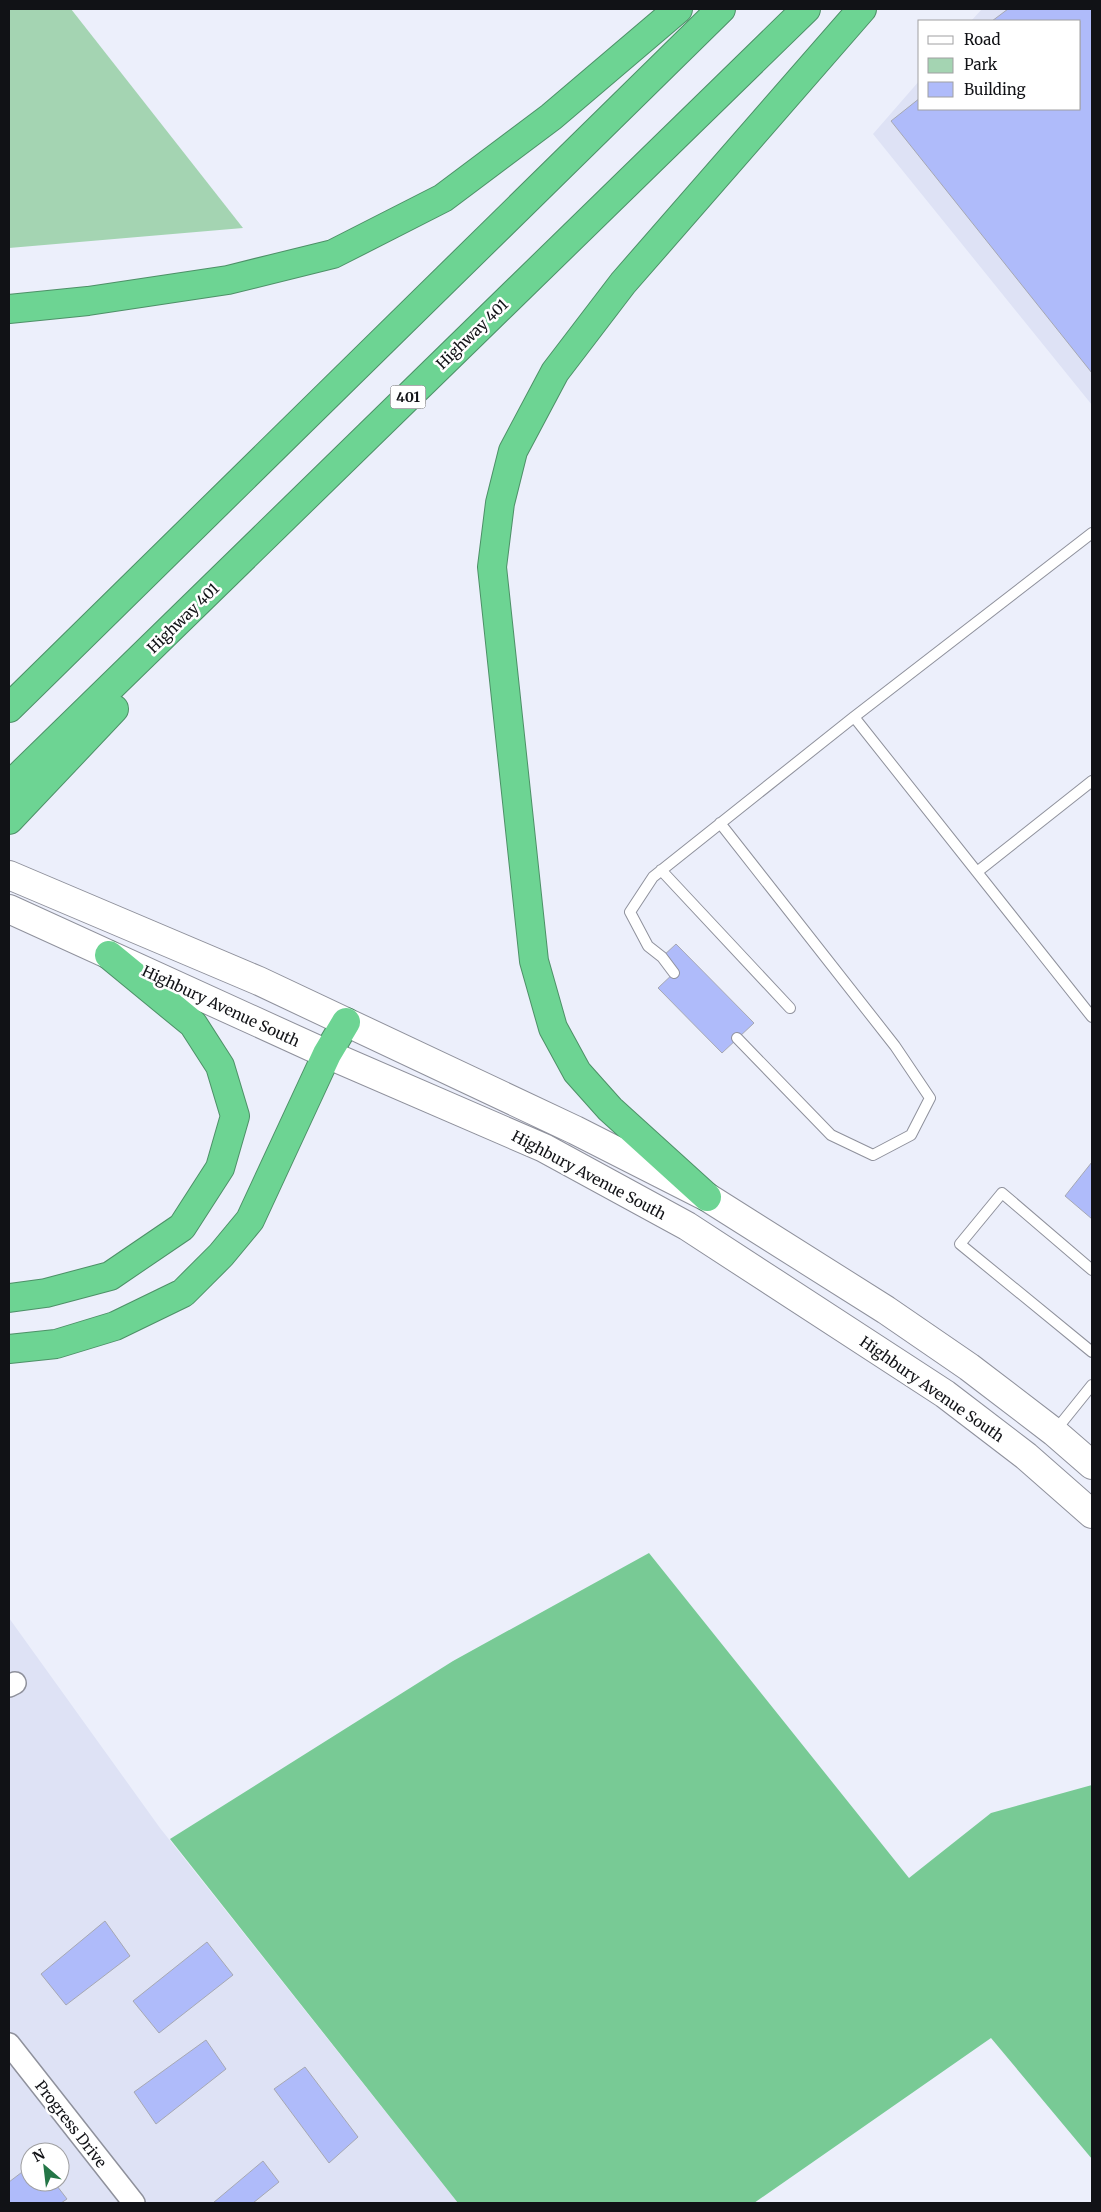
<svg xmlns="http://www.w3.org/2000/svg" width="1101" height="2212" font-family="Merriweather,serif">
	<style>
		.built { fill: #dee2f5; fill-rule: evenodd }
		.green { fill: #a4d4b2 }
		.forest { fill: #78ca95 }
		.building { fill: #afbbfa; stroke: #a6a8b3 }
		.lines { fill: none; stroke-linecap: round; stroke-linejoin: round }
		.lane-casing { stroke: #8f919c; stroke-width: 12 }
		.street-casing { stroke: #8f919c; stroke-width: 24 }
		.secondary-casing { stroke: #8f919c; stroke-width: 30 }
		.highway-casing { stroke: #4d9067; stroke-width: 30 }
		.lane { stroke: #fff; stroke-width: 10 }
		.street { stroke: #fff; stroke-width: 21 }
		.secondary { stroke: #fff; stroke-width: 28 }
		.highway { stroke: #6dd493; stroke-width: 28 }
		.labels { text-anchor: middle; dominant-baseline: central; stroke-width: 5; stroke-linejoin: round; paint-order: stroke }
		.shield { fill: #fff; stroke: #58595c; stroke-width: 1 }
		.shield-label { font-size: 14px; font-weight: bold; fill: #111216 }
		.street-label { font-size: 15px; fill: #111216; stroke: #fff }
	</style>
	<rect width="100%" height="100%" fill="#eceffb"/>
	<!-- built -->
	<path class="built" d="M982 9H1092V405L873 134 920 80V109H1080V21H971Z
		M9 1618 160 1828 458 2203H9ZM30 2152H60V2182H30Z"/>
	<!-- green -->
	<path class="green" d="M9 9H71L243 228 9 248Z"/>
	<!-- forest -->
	<path class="forest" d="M649 1553 909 1878 991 1813 1092 1785V2159L991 2038 754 2203H458L170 1839 453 1661Z"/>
	<!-- building -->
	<path class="building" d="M1008 9H1092V373L891 121 920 98V109H1080V21H992Z
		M676 944 754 1023 722 1053 658 988 676 971 662 957Z
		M1092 1162V1219L1065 1196Z
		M105 1921 130 1956 66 2005 41 1974Z
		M207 1942 233 1975 159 2033 133 2001Z
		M206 2040 226 2069 156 2124 134 2092Z
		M305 2067 358 2137 329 2163 274 2089Z
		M263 2161 279 2182 253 2203H213Z
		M30 2166V2182H54L67 2199 61 2203H9V2182Z"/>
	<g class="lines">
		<defs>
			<path id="lane" d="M854 717 1092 533
				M720 823 895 1046 930 1098 911 1135 873 1155 831 1135 737 1038
				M661 870 790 1008
				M977 872 1092 781
				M674 973 662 957 648 946 630 912 653 877 854 717 1092 1017
				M1092 1270 1002 1193 960 1244 1092 1352
				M1055 1431 1092 1385"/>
			<path id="street" d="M9 1686 15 1683
				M9 2044 134 2203"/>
			<path id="secondary" d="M9 875 259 981 575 1130 707 1197 886 1310 969 1367 1054 1432 1092 1465
				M9 909 327 1054 544 1148 687 1226 945 1394 1026 1456 1092 1514"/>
			<path id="highway" d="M9 309 88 301 228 280 333 254 443 198 551 117 678 9
				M9 708 721 9
				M9 786 806 9
				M9 820 114 709
				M707 1197 610 1109 577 1072 553 1028 534 961 492 567 500 503 513 451 555 372 623 283 862 9
				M9 1298 46 1293 110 1276 182 1227 220 1168 235 1116 220 1066 193 1024 109 955
				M9 1349 56 1344 115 1326 183 1293 221 1255 250 1220 327 1054 346 1022"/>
		</defs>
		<!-- lane casing -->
		<use href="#lane" class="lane-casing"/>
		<!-- street casing -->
		<use href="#street" class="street-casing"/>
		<!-- secondary casing -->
		<use href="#secondary" class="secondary-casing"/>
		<!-- highway casing -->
		<use href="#highway" class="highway-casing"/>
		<!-- lane -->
		<use href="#lane" class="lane"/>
		<!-- street -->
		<use href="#street" class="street"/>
		<!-- secondary -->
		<use href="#secondary" class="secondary"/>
		<!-- highway -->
		<use href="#highway" class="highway"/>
	</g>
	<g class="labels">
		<!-- shield labels -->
		<rect class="shield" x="390.5" y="385.5" width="35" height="23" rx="4"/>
		<g class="shield-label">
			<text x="408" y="397">401</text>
		</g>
		<!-- street labels -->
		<g class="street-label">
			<text transform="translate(472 334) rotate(-44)">Highway 401</text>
			<text transform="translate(183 618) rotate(-44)">Highway 401</text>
			<text transform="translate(221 1006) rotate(25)">Highbury Avenue South</text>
			<text transform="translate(589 1175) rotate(28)">Highbury Avenue South</text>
			<text transform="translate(932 1389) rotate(35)">Highbury Avenue South</text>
			<text transform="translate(71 2124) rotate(52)">Progress Drive</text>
		</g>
	</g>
	<!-- border -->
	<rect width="1101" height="2212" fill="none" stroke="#111216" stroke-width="20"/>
	<!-- legend -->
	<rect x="918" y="20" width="162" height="90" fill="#ffffff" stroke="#a0a0a2"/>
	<rect x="928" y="36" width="25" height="8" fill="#ffffff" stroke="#a0a0a2"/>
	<text x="964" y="45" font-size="15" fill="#111216">Road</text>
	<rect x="928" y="58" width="25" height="15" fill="#a4d4b2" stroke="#a0a0a2"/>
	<text x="964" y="70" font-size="15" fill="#111216">Park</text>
	<rect x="928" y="82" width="25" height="15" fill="#afbbfa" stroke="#a0a0a2"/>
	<text x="964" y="95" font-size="15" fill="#111216">Building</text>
	<!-- north arrow -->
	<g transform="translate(45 2167) rotate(332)"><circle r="24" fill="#ffffff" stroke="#a0a0a2"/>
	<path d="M0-4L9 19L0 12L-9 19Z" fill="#247647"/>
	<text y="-8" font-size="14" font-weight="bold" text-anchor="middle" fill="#111216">N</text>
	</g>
</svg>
